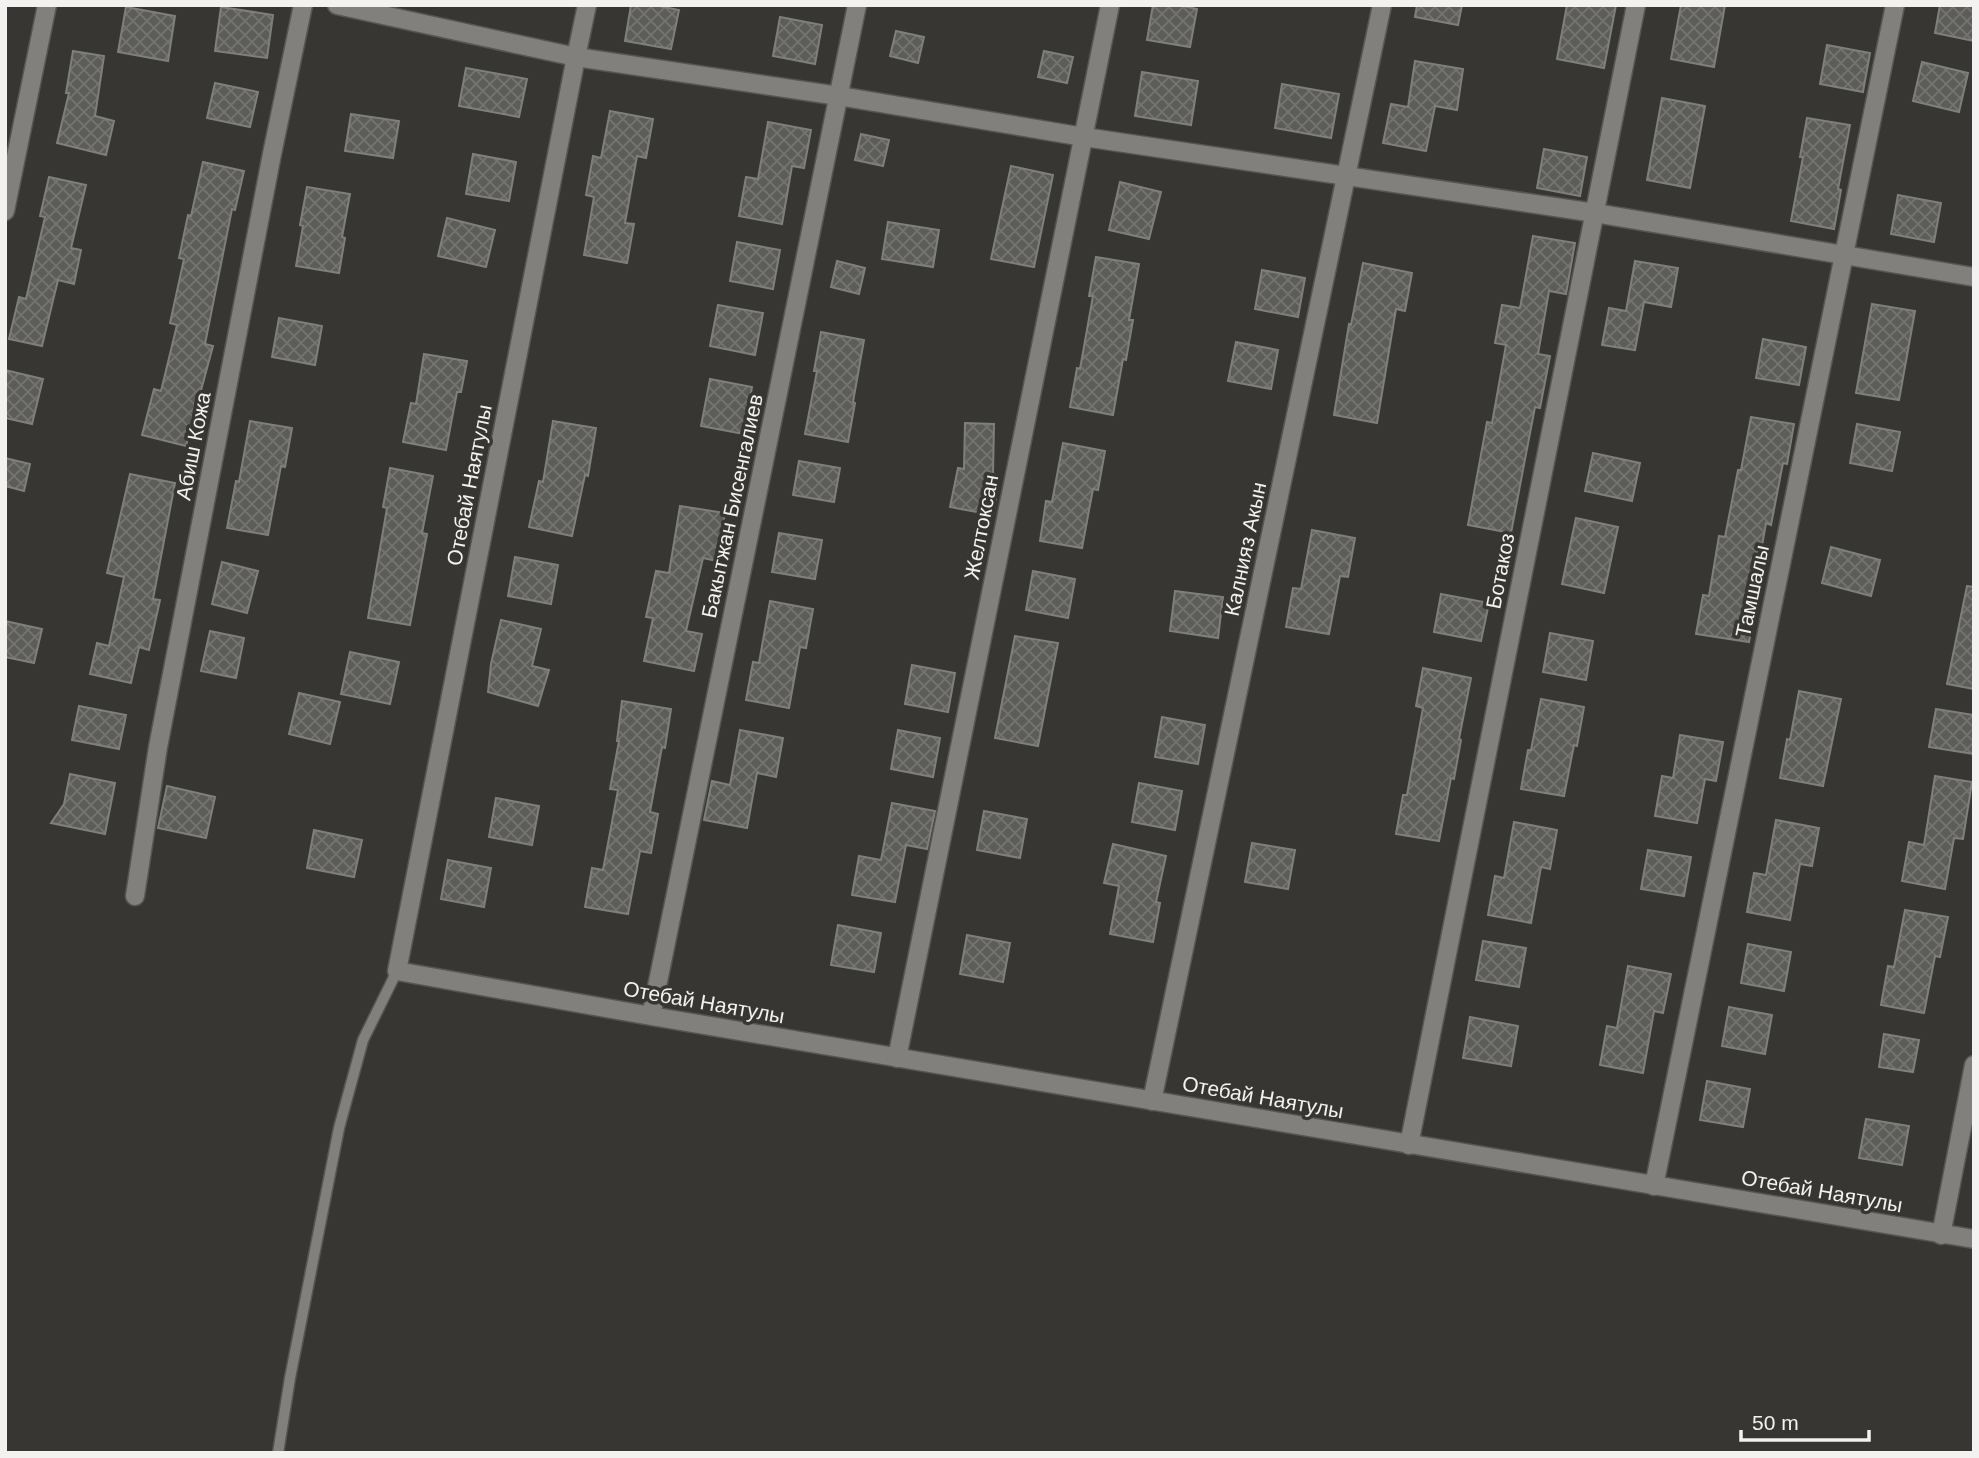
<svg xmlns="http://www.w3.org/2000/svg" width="1979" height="1458" font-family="Helvetica,sans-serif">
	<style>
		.building { fill: url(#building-cross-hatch); stroke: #7f7f7b; stroke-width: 2 }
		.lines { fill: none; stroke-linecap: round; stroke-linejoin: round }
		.service-casing { stroke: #565552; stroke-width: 13 }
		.minor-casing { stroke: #565552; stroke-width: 21 }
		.tertiary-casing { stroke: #565552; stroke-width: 21 }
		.service { stroke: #81807c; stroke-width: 10 }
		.minor { stroke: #81807c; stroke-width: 18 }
		.tertiary { stroke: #81807c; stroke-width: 18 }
		.labels { text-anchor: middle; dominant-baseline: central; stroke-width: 7; stroke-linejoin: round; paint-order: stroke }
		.street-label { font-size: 21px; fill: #f3f2f0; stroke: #373633 }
	</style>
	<defs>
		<pattern id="building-cross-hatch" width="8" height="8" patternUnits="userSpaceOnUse" patternTransform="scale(1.75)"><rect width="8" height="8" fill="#5c5d59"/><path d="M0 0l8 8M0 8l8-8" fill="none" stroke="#747571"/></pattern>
	</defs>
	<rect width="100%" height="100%" fill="#373633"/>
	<!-- building -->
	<path class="building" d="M631 5H654L679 10 671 49 625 41Z
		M1153 5H1179L1197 9 1190 47 1147 40Z
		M1417 5H1462L1458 25 1415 17Z
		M1567 5H1616L1604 68 1557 59Z
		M1681 5H1725L1714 67 1671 59Z
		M1940 5H1974V41L1935 33Z
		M126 7 175 16 168 61 118 52Z
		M221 7 273 15 267 58 215 51Z
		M780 17 822 25 815 64 773 56Z
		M896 31 924 37 918 63 890 56Z
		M1827 45 1870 53 1863 92 1820 84Z
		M73 51 104 56 95 116 114 121 106 155 57 143 69 93H66Z
		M1044 51 1073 57 1067 83 1038 77Z
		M1415 61 1463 69 1457 110 1435 106 1426 151 1383 143 1391 104 1408 107Z
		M1922 62 1968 73 1959 112 1913 101Z
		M466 68 527 79 519 117 459 106Z
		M1142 72 1198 81 1191 125 1135 116Z
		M215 83 258 92 250 127 207 118Z
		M1282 84 1339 94 1331 138 1275 128Z
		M1662 98 1705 106 1690 188 1647 180Z
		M610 111 653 119 646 158 637 156 625 223 634 224 627 263 584 255 594 197 586 195 593 156 601 158Z
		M351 114 399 121 393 158 345 151Z
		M1807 118 1850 125 1838 189 1841 190 1834 229 1791 221 1803 157H1800Z
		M768 122 811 130 804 168 792 166 782 224 739 216 746 177 758 179Z
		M861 134 889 140 883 166 855 160Z
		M1544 149 1587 157 1580 196 1537 188Z
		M473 154 516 162 509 201 466 194Z
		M203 162 244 171 235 210 232 209 205 344 213 346 186 446 142 435 154 389 161 391 177 325 170 323 184 259 179 258 188 215 191 216Z
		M1011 166 1053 175 1034 267 991 259Z
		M49 177 86 185 71 248 81 250 74 284 58 280 42 346 9 339 19 297 26 299 45 217 40 216Z
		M1120 182 1161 192 1149 239 1109 230Z
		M307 187 350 194 342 237 345 238 339 273 296 266 303 226 300 225Z
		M1898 195 1941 203 1934 242 1891 234Z
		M447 218 495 230 486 267 438 256Z
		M888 222 939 230 933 267 882 259Z
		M1533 236 1575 243 1566 294 1549 291 1538 354 1550 356 1540 408 1535 407 1511 533 1468 525 1487 422 1492 423 1506 345 1495 343 1502 305 1520 308Z
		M737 242 780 250 773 289 730 281Z
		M1096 257 1139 264 1129 320H1133L1126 360 1123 359 1113 415 1070 407 1077 368 1080 369 1093 296H1089Z
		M837 261 865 268 859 294 831 287Z
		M1635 261 1678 268 1671 307 1644 302 1635 350 1602 345 1609 308 1626 311Z
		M1363 263 1412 273 1405 311 1396 309 1377 423 1334 415 1349 324 1351 325Z
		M1262 270 1305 278 1298 317 1255 309Z
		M1872 304 1915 311 1899 400 1856 393Z
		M718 305 763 313 755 355 710 346Z
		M279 318 322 326 315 365 272 357Z
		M821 332 864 340 853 402 855 403 848 442 805 434 817 371H814Z
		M1763 339 1806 347 1799 385 1756 378Z
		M1236 342 1278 350 1271 389 1228 381Z
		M424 354 467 361 461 392H457L446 450 403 442 411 403 416 404Z
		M5 370 43 379 32 424 5 418Z
		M710 379 752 387 744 434 701 426Z
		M1751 417 1794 424 1787 464 1783 463 1771 525 1766 523 1752 603 1756 604 1749 642 1696 634 1703 595 1709 596 1719 536 1725 537 1738 470H1741Z
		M250 421 292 428 285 467 281 466 268 535 227 528 236 481 239 482Z
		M553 421 596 428 588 476 585 475 572 536 529 527 539 481 543 482Z
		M965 423 994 424 993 474 1000 476 993 515 950 507 958 468 964 469Z
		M1857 424 1900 432 1892 471 1850 463Z
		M1063 443 1105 451 1098 490 1093 489 1082 548 1040 541 1046 501 1052 502Z
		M1593 453 1640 463 1632 501 1585 491Z
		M5 458 30 464 24 491 5 486Z
		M799 461 840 468 834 502 793 495Z
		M390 468 433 476 422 533 427 534 410 625 368 618 387 508 383 507Z
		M130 474 175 483 153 599 160 600 149 650 139 647 131 683 90 674 97 643 109 646 124 577 107 573Z
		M680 506 725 513 717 561 703 558 686 631 702 634 694 671 644 661 653 618 646 617 656 571 669 573Z
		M1576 518 1618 527 1604 593 1562 584Z
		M1312 530 1355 538 1348 577 1340 576 1329 634 1286 627 1293 588 1301 589Z
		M779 533 822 540 815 579 772 572Z
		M1831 547 1880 560 1871 596 1822 583Z
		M515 557 558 565 551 604 508 596Z
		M222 562 258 571 247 613 212 604Z
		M1033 571 1075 579 1068 618 1026 610Z
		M1967 586 1974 587V689L1947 684Z
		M1175 591 1223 597 1218 638 1170 631Z
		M1441 594 1489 603 1481 641 1434 632Z
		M770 601 813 609 806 648 800 647 789 708 746 700 753 662 759 663Z
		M501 620 541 629 532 666 549 670 538 706 488 692 491 664Z
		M5 621 42 629 34 663 5 657Z
		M210 631 244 638 236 678 201 671Z
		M1550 633 1593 641 1586 680 1543 672Z
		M1015 636 1058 643 1038 746 995 738Z
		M350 652 399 662 390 704 341 694Z
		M912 665 955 673 948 712 905 704Z
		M1423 668 1471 678 1459 739 1461 740 1454 779 1451 778 1439 841 1396 834 1403 795H1407L1423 708 1416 706Z
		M1799 691 1841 699 1823 786 1780 778 1787 739 1790 740Z
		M299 693 340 702 330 744 289 734Z
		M1541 699 1584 707 1577 746 1574 745 1564 796 1521 789 1528 750H1531Z
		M622 701 671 709 665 748 662 747 650 812 658 814 651 853 640 851 628 914 585 907 592 868 603 870 618 790 610 789 619 741H617Z
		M79 706 126 715 119 749 72 740Z
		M1936 709 1974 715V754L1929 747Z
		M1162 717 1205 725 1198 764 1155 757Z
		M740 730 783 738 776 777 757 773 747 828 704 820 712 781 730 785Z
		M898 730 940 738 933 777 891 769Z
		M1680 735 1723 742 1716 781 1705 779 1697 823 1655 816 1662 776 1673 778Z
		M70 774 115 783 105 834 51 823 64 804Z
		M1935 776 1972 782 1963 839 1954 838 1945 889 1902 881 1909 842 1924 845Z
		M1139 783 1182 791 1175 830 1132 822Z
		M167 786 215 797 206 838 158 828Z
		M496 798 539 806 532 845 489 837Z
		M892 803 935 811 927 849 906 845 895 902 852 895 859 856 881 860Z
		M984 811 1027 819 1020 858 977 850Z
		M1776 820 1819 828 1812 866 1800 864 1790 920 1747 912 1754 873 1766 875Z
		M1514 822 1557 830 1550 869 1541 867 1531 923 1488 915 1495 876 1504 878Z
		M314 830 362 840 354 877 307 868Z
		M1252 843 1295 850 1288 889 1245 882Z
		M1113 844 1166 856 1156 902 1160 903 1153 942 1110 934 1119 886 1104 883Z
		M1648 850 1691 857 1684 896 1641 889Z
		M448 860 491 868 484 907 441 899Z
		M1905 910 1948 917 1940 957 1935 956 1924 1013 1881 1005 1888 966 1894 967Z
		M838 925 881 933 874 972 831 965Z
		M967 935 1010 943 1003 982 960 974Z
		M1483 941 1526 948 1519 987 1476 980Z
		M1748 944 1791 952 1784 991 1741 983Z
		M1628 966 1671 974 1663 1013 1654 1011 1643 1073 1600 1065 1607 1026 1617 1028Z
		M1729 1007 1772 1015 1765 1054 1722 1046Z
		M1470 1017 1518 1026 1511 1066 1463 1058Z
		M1884 1034 1919 1040 1913 1072 1879 1067Z
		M1707 1081 1750 1089 1743 1127 1700 1120Z
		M1866 1119 1909 1126 1902 1165 1859 1158Z"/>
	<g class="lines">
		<defs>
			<path id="service" d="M278 1453 290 1378 339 1128 363 1040 397 971"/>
			<path id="minor" d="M337 5 576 57 397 971 651 1016 1974 1239
				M5 211 47 5
				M135 896 158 747 272 154 303 5
				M651 1016 857 5
				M897 1058 1110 5
				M1152 1101 1382 5
				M1409 1145 1636 5
				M1654 1186 1895 5
				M1941 1235 1974 1065"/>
			<path id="tertiary" d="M587 5 576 57 839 96 1084 137 1595 213 1974 277"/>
		</defs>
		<!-- service casing -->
		<use href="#service" class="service-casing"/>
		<!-- minor casing -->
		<use href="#minor" class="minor-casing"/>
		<!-- tertiary casing -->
		<use href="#tertiary" class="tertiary-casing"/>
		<!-- service -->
		<use href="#service" class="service"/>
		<!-- minor -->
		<use href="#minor" class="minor"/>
		<!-- tertiary -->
		<use href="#tertiary" class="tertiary"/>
	</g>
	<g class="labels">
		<!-- street labels -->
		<g class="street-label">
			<text transform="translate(193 446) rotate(-79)">Абиш Кожа</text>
			<text transform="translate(469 485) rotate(-79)">Отебай Наятулы</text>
			<text transform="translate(732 506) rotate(-78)">Бакытжан Бисенгалиев</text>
			<text transform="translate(981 527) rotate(-79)">Желтоксан</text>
			<text transform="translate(1245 549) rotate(-78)">Калнияз Акын</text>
			<text transform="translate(1500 571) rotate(-79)">Ботакоз</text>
			<text transform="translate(1752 591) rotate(-78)">Тамшалы</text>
			<text transform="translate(704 1002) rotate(10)">Отебай Наятулы</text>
			<text transform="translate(1263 1097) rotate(10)">Отебай Наятулы</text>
			<text transform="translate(1822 1191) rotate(10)">Отебай Наятулы</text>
		</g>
	</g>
	<!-- border -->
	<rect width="1979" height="1458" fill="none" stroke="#f3f2f0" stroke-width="14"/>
	<!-- scale -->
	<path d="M1741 1430v10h128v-10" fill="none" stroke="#f3f2f0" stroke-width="3.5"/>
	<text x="1752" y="1430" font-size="21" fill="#f3f2f0" stroke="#373633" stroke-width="5" paint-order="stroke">50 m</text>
</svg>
